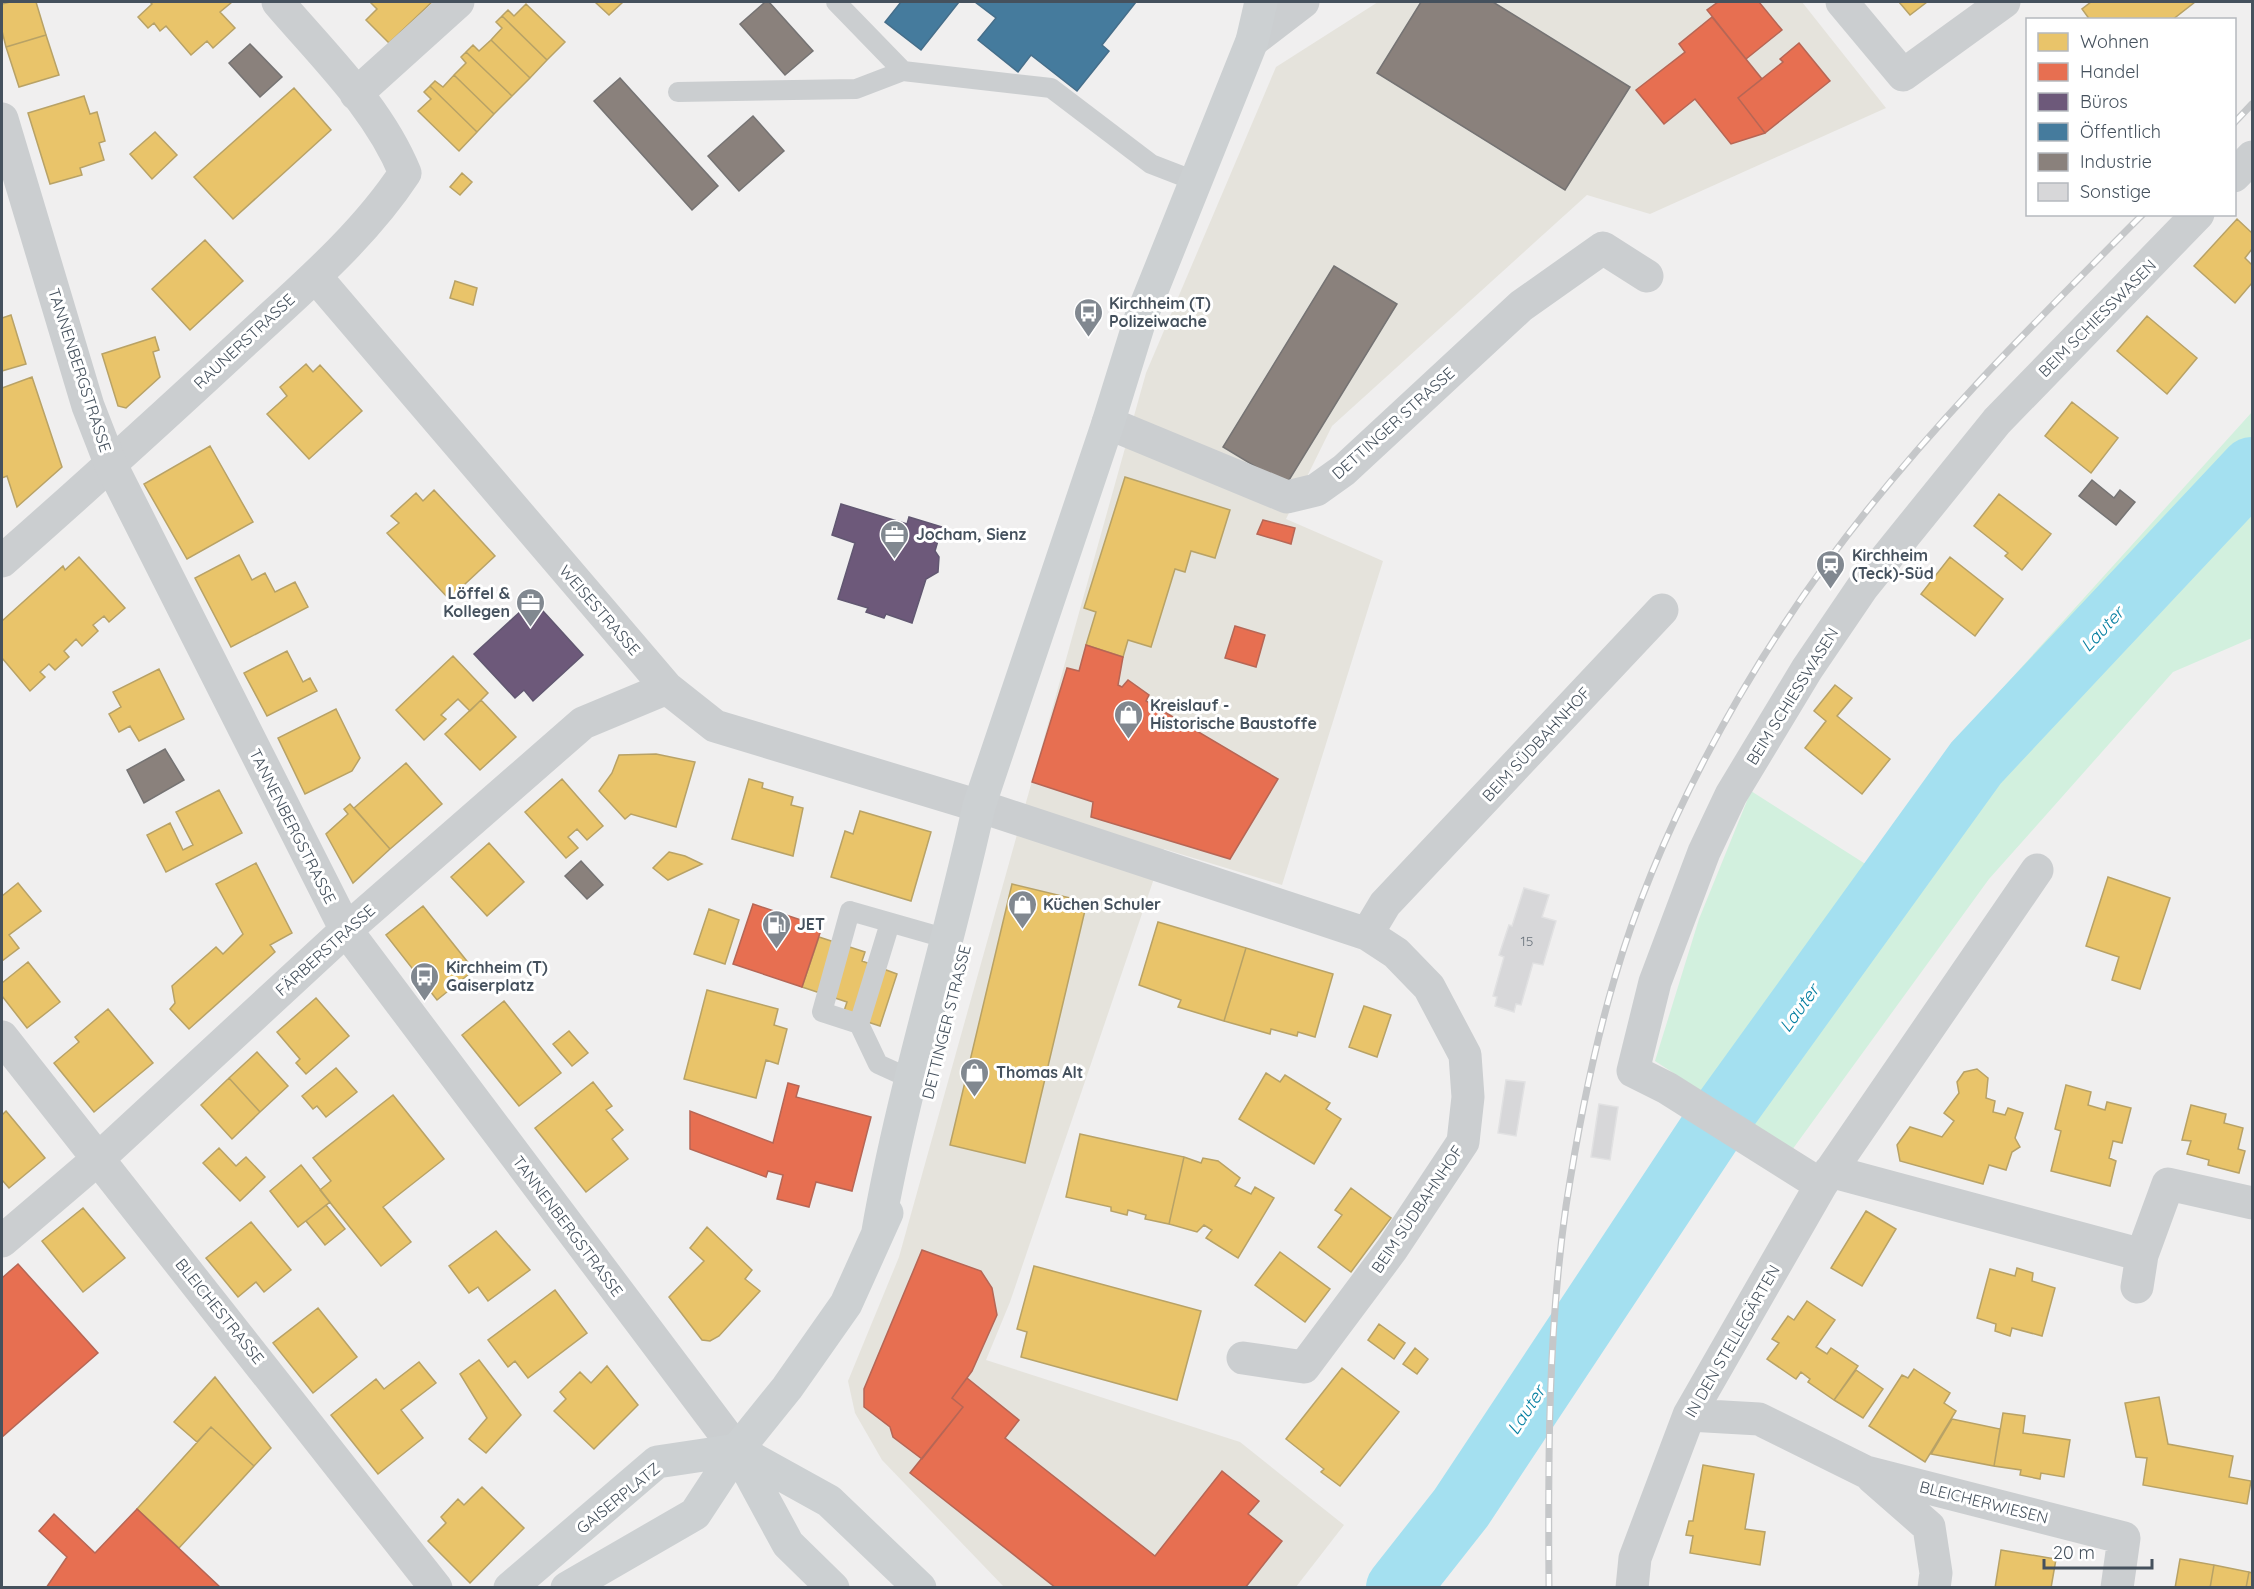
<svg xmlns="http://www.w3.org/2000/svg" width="2254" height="1589" font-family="Quicksand,sans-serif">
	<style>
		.commercial { fill: #e5e3dc }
		.green { fill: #d2f0de }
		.homes { fill: #e9c46a; stroke: #b8a266; stroke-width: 1.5 }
		.shops { fill: #e76f51; stroke: #b66655; stroke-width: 1.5 }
		.offices { fill: #6d597a; stroke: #615771; stroke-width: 1.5 }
		.public { fill: #457b9d; stroke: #456e8a; stroke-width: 1.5 }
		.industry { fill: #8a817c; stroke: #757373; stroke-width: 1.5 }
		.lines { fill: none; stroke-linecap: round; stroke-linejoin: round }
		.river { stroke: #a4e0f0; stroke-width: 64 }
		.building { fill: #d7d7d9; stroke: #e1e1e2; stroke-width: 1.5 }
		.service { stroke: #cbced0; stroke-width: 20 }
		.minor { stroke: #cbced0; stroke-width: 33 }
		.tertiary { stroke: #cbced0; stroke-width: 33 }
		.secondary { stroke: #ccd0d2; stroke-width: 33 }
		.rail-casing { stroke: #c5c7c9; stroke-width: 7 }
		.rail { stroke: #fff; stroke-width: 4.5; stroke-dasharray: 14; stroke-linecap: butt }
		.labels { text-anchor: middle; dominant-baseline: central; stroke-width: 6; stroke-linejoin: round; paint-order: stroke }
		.number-label { font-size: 14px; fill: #6b747d }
		.poi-label { font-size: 16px; font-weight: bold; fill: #45515d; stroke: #fff; text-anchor: start }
		.street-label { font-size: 16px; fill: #45515d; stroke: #fff }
		.water-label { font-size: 18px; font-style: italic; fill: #057fa1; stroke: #fff }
	</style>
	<rect width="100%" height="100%" fill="#f0efef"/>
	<!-- commercial -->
	<path class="commercial" d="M1378 2H1802L1886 108 1650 214 1587 195 1332 426 1286 519 1383 561 1282 885 1164 849 1010 1302 986 1360 1240 1442 1344 1525 1296 1587H1004L882 1460 855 1413 848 1381 899 1257 1146 373 1276 67Z"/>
	<!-- green -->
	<path class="green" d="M2252 412V638L2173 672 1989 879 1792 1150 1655 1061 1699 919 1751 791 1867 865 1954 742Z"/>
	<!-- homes -->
	<path class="homes" d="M10 2H36L46 35 6 47 2 31V4Z
		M150 2H232L220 12 235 28 213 48 207 41 191 55 166 26 160 31 154 23 148 28 138 17 152 4Z
		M370 2H432L389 43 366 20 377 9Z
		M595 2H623L609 15Z
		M1899 2H1927L1910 15Z
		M2091 2H2195L2172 20H2090L2082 9Z
		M526 4 565 42 547 60 502 16 508 10 514 16Z
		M502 16 547 60 530 78 491 40 502 28 496 22Z
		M46 35 59 75 19 87 6 47Z
		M491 40 530 78 512 96 466 52 473 45 479 51Z
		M466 52 512 96 494 114 454 75 466 63 461 57Z
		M454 75 494 114 477 132 430 86 435 81 443 87Z
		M430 86 477 132 459 151 418 111 431 99 424 92Z
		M294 88 331 130 233 219 194 177Z
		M84 96 90 114 97 112 105 141 99 143 104 160 80 168 82 175 50 184 28 113Z
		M155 132 177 155 152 179 130 154Z
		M462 173 472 182 460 195 450 187Z
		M2237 219 2252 233V249L2245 258 2252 265V283L2235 303 2194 266Z
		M205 240 243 281 190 330 152 289Z
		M455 281 477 288 473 305 450 298Z
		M11 315 26 364 2 371V318Z
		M2147 316 2197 358 2167 394 2117 351Z
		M155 337 159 350 153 352 160 377 126 408 118 406 102 354Z
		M306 364 313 372 320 365 362 411 309 459 267 414 287 396 280 387Z
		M32 377 62 467 17 507 7 476 2 478V388Z
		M2072 402 2118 438 2091 473 2045 436Z
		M210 446 253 522 187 559 144 484Z
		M1125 477 1230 510 1215 558 1191 551 1185 572 1175 569 1151 647 1128 640 1123 657 1086 645 1096 612 1084 608Z
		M434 490 495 556 449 599 387 533 399 523 391 516 416 493 423 501Z
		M1999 494 2051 534 2022 570 2005 556 2008 553 1974 526Z
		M239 555 252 580 265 573 275 592 295 582 308 607 231 647 195 578Z
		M79 557 125 608 109 622 104 616 93 625 98 631 82 646 76 639 64 651 69 657 55 670 49 664 40 672 45 677 30 691 2 658V621L63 566 65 570Z
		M1950 557 2003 599 1975 636 1921 594Z
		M287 651 303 682 310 678 317 691 267 716 244 673Z
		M453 656 488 693 470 711 458 699 441 715 446 719 424 740 396 710Z
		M159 669 184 719 139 741 130 726 119 732 109 714 121 707 113 692Z
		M1835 685 1852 698 1837 716 1890 759 1862 794 1805 748 1826 721 1814 711Z
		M481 700 516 737 480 770 445 734Z
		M336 709 360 758 352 771 305 794 278 738Z
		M656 754 695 762 676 827 631 814 625 819 599 791 612 773 619 755Z
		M406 763 442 804 390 849 354 808Z
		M562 779 603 826 587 840 577 829 568 837 578 848 566 858 525 812Z
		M749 779 763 783 762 788 793 797 791 805 803 808 793 856 732 839Z
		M219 790 242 833 166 872 147 835 170 823 183 850 193 845 176 812Z
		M350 804 390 849 353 883 326 834 348 814 344 809Z
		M860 811 931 832 911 901 831 877 845 831 853 834Z
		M489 843 524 882 487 916 451 877Z
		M669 852 685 856 702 864 668 880 653 868Z
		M256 863 292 933 270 945 275 952 189 1029 170 1009 175 1003 172 986 216 947 223 954 243 934 216 884Z
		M2108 877 2170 898 2140 989 2112 980 2119 957 2086 946Z
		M18 883 41 911 9 935 19 948 2 961V896Z
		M1012 884 1087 902 1025 1163 950 1145Z
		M423 906 474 970 437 1000 386 935Z
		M709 909 739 920 725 964 694 954Z
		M1158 922 1246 948 1224 1021 1178 1007 1181 1000 1139 985Z
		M819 937 865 952 862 961 897 974 880 1026 843 1014 847 1002 802 987Z
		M1246 948 1333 974 1315 1037 1298 1032 1297 1036 1271 1029 1270 1034 1224 1021Z
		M28 962 60 1002 27 1028 2 996V983Z
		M707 990 778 1009 774 1025 787 1029 778 1064 766 1060 756 1098 684 1079Z
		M316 998 349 1036 306 1074 296 1063 300 1059 277 1032Z
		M504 1001 561 1073 519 1106 462 1035Z
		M1364 1006 1391 1015 1377 1057 1349 1047Z
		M108 1009 153 1063 94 1112 54 1063 79 1042 75 1037Z
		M569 1031 588 1053 572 1066 553 1044Z
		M257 1052 288 1086 260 1112 229 1078Z
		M336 1068 357 1092 326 1117 317 1106 313 1109 302 1096Z
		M1977 1069 1988 1078 1986 1098 1995 1101 1993 1112 2005 1115 2008 1108 2023 1113 2015 1138 2020 1147 2012 1152 2006 1170 1989 1165 1983 1184 1900 1161 1897 1145 1910 1127 1942 1137 1954 1121 1944 1113 1959 1093 1957 1082 1964 1072Z
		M1266 1073 1280 1082 1285 1075 1330 1103 1326 1109 1341 1119 1314 1164 1239 1119Z
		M229 1078 260 1112 232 1139 201 1105Z
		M593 1082 612 1106 606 1110 623 1130 612 1139 628 1159 586 1192 535 1128Z
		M2066 1085 2091 1092 2088 1105 2105 1110 2107 1102 2131 1108 2122 1143 2113 1141 2109 1158 2116 1161 2110 1186 2051 1171 2061 1131 2055 1129Z
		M393 1095 444 1159 383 1207 411 1242 381 1266 320 1190 331 1181 313 1158Z
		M2191 1105 2226 1114 2224 1123 2243 1128 2238 1149 2245 1151 2239 1173 2208 1165 2209 1160 2187 1154 2191 1141 2182 1140Z
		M6 1111 45 1158 9 1188 2 1180V1115Z
		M1080 1134 1184 1157 1169 1224 1145 1219 1146 1215 1128 1210 1127 1215 1111 1211V1207L1066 1197Z
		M219 1148 236 1166 246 1157 265 1177 240 1201 203 1163Z
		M1184 1157 1201 1163 1203 1158 1218 1161 1240 1178 1235 1186 1251 1194 1255 1187 1274 1198 1238 1258 1206 1238 1212 1230 1204 1225 1197 1232 1169 1224Z
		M301 1165 330 1202 298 1227 270 1191Z
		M1351 1188 1391 1218 1351 1272 1318 1247 1342 1215 1335 1210Z
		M326 1205 345 1229 325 1245 306 1221Z
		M83 1208 125 1258 83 1292 42 1241Z
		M1866 1211 1896 1229 1862 1286 1831 1268Z
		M251 1222 291 1270 264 1292 256 1282 238 1297 206 1258Z
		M707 1227 752 1270 745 1279 760 1291 719 1336 710 1341 702 1340 669 1297 704 1261 690 1248Z
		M496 1231 530 1270 488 1301 478 1287 469 1293 449 1266Z
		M1280 1252 1330 1289 1305 1322 1255 1285Z
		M1034 1266 1201 1311 1177 1400 1021 1357 1027 1332 1017 1329Z
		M2017 1268 2033 1273 2032 1281 2055 1288 2042 1336 2012 1328 2010 1336 1995 1331 1996 1324 1977 1318 1990 1269 2015 1276Z
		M555 1290 587 1333 528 1378 515 1361 508 1367 488 1340Z
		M1807 1301 1835 1320 1816 1347 1827 1354 1831 1348 1858 1366 1834 1400 1808 1382 1810 1379 1801 1372 1796 1379 1767 1359 1779 1343 1772 1339 1788 1316 1794 1320Z
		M318 1308 357 1357 313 1393 273 1343Z
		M1379 1324 1405 1343 1394 1359 1368 1340Z
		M1415 1348 1428 1359 1417 1374 1403 1364Z
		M479 1360 521 1415 486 1453 469 1439 487 1418 460 1374Z
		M419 1362 436 1383 401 1410 423 1438 378 1474 331 1415 376 1379 384 1389Z
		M607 1366 638 1405 594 1449 554 1411 566 1399 560 1392 580 1372 591 1383Z
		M1342 1368 1399 1412 1340 1486 1321 1472 1324 1469 1286 1439Z
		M1914 1369 1950 1393 1944 1403 1956 1411 1925 1462 1869 1426 1902 1375 1908 1378Z
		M1856 1370 1883 1389 1863 1418 1834 1400Z
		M215 1377 271 1448 254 1466 211 1427 197 1442 174 1422Z
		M2159 1397 2168 1444 2233 1456 2229 1477 2251 1481 2247 1504 2143 1485 2147 1458 2136 1457 2125 1403Z
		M2003 1413 2025 1416 2023 1433 2070 1440 2064 1477 2041 1473 2040 1479 2020 1475 2021 1470 1994 1466Z
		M1952 1419 2000 1429 1994 1466 1931 1454Z
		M211 1427 254 1466 179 1548 137 1509Z
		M1703 1465 1754 1474 1745 1529 1765 1532 1760 1565 1690 1553 1693 1536 1686 1535 1689 1521H1693Z
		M482 1487 524 1528 470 1583 428 1541 446 1523 441 1517 458 1499 464 1505Z
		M2001 1550 2056 1559 2051 1588H1995Z
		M2180 1559 2214 1565 2210 1588H2175Z
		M2214 1565 2249 1572 2246 1588H2210Z
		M2249 1572 2252 1573V1588H2246Z"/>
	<!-- shops -->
	<path class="shops" d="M1718 2H1759L1782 30 1746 59 1707 10Z
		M1712 17 1762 79 1738 98 1765 133 1731 144 1695 99 1664 124 1636 90 1685 52 1679 44Z
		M1799 43 1830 81 1765 133 1738 98 1783 62 1780 59Z
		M1263 520 1295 528 1291 544 1257 534Z
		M1235 626 1265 635 1256 667 1225 658Z
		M1086 645 1123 657 1118 685 1122 687 1128 680 1149 695 1146 701 1278 779 1230 859 1091 817 1093 802 1032 782 1067 668 1079 671Z
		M753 904 822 927 802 987 733 964Z
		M788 1083 799 1086 796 1097 871 1117 852 1191 816 1182 809 1207 777 1199 783 1175 768 1171 766 1177 690 1149V1111L773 1143Z
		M922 1250 981 1271 992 1288 997 1315 972 1371 952 1398 963 1407 922 1459 893 1437 890 1427 864 1407V1389Z
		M18 1264 98 1353 2 1437V1278Z
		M967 1378 1019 1420 1005 1438 1155 1556 1222 1471 1259 1501 1248 1514 1282 1541 1245 1588H1056L910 1473 963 1407 952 1398Z
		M137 1509 221 1588H46L67 1557 39 1531 54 1514 95 1553Z"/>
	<!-- offices -->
	<path class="offices" d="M841 504 907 524 909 517 942 527 935 551 939 557 938 572 926 579 912 623 886 614 884 618 866 612 868 608 838 599 855 543 832 535Z
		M533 600 583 655 533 701 524 690 515 698 474 654Z"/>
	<!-- public -->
	<path class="public" d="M901 2H959L921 50 885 22Z
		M975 2H1136L1102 45 1109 51 1077 91 1031 55 1018 72 978 40 996 18Z"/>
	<!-- industry -->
	<path class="industry" d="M765 2H769L813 51 785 75 740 24Z
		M1421 2H1493L1630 87 1565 190 1377 73Z
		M250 44 282 77 260 97 229 63Z
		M620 78 718 186 692 210 594 101Z
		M753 116 784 151 739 191 708 156Z
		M1334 266 1397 304 1286 485 1223 447Z
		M2092 480 2114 498 2120 490 2135 502 2116 525 2079 496Z
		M165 749 184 780 144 803 127 770Z
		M581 861 603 885 587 899 565 876Z"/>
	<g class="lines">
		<!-- river -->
		<path class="river" d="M1398 1588 1461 1508 1710 1132 1976 763 2252 469"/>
	</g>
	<!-- building -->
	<path class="building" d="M1524 888 1549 895 1542 917 1556 921 1543 965 1533 963 1521 1005 1516 1004 1514 1012 1495 1006 1497 997 1493 996 1504 957 1499 955 1509 925 1512 926Z
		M1506 1080 1525 1082 1516 1136 1498 1133Z
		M1599 1104 1618 1107 1610 1160 1591 1157Z"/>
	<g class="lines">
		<!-- service -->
		<path class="service" d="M836 2 903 71
			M678 92 856 89 903 71 1051 88 1151 164 1195 181
			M859 1024 890 923
			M911 1079 878 1064 859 1024 822 1012 850 911 948 939"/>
		<!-- minor -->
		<path class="minor" d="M1842 2 1903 75 2004 2
			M356 94 458 2
			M2234 176 2252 157
			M315 276 667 688 715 726 979 806 1367 934 1396 953 1429 987 1465 1055 1468 1097 1463 1142 1392 1249 1304 1367 1243 1358
			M1108 423 1287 497 1316 490 1344 470 1521 306 1603 248 1647 276
			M2 561C84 489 165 415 245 341 301 289 363 237 405 173 378 107 323 55 278 2
			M1367 934 1385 904 1662 610
			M2 1037 436 1588
			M1830 1171 2142 1255
			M1821 1185 1667 1088 1633 1071 1655 982 1704 852 1731 795 1807 669 1862 588 1997 421 2198 214
			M2 1241 98 1159 346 930 583 723 667 688
			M2137 1287 2142 1255 2168 1184 2252 1203
			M1689 1415 1759 1419 1866 1472 2124 1538 2117 1588
			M1872 1477 1929 1527 1936 1573 1934 1588
			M1632 1588 1635 1558 1689 1415 1821 1185 2037 870"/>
		<!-- tertiary -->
		<path class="tertiary" d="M1252 41 1303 2
			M2 119 88 406 111 465 346 930 737 1450"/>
		<!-- secondary -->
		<path class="secondary" d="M878 1231C903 1088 948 948 979 806L1108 423 1140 320 1252 41 1261 2
			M737 1450 829 1501 920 1588
			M737 1450 788 1544 833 1588
			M510 1588 657 1462 737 1450
			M567 1588 695 1514 737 1450 787 1388 846 1304 887 1213"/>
		<defs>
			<path id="rail" d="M2234 123 2252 104
				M1549 1588C1548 1460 1548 1332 1566 1206 1578 1128 1593 1051 1615 977 1657 833 1740 681 1828 561 1921 435 2032 325 2143 214"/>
		</defs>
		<!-- rail casing -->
		<use href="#rail" class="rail-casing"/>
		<!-- rail -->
		<use href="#rail" class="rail"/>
	</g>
	<!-- icons -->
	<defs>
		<symbol id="bus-pin" viewBox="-11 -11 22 30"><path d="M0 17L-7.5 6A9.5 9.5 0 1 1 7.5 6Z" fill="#818890" stroke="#fff"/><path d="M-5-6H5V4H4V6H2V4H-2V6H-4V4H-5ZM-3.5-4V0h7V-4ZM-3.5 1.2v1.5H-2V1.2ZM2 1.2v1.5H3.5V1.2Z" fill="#fff"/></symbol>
		<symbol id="office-pin" viewBox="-11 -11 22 30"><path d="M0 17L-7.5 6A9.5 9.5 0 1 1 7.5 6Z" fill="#818890" stroke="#fff"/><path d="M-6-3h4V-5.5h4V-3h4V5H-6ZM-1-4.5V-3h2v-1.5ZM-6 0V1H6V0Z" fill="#fff"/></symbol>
		<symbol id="station-pin" viewBox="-11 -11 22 30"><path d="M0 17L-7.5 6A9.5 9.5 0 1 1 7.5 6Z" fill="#818890" stroke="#fff"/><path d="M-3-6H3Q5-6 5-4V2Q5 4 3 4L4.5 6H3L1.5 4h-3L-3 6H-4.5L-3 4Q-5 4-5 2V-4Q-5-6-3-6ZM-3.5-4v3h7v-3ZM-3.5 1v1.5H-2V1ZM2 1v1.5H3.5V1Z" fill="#fff"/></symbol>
		<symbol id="shop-pin" viewBox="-11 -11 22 30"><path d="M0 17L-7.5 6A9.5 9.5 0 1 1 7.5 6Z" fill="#818890" stroke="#fff"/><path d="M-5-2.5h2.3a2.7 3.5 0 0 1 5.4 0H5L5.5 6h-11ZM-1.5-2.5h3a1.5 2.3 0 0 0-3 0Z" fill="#fff"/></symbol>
		<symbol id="fuel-pin" viewBox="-11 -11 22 30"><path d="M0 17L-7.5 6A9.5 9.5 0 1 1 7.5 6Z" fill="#818890" stroke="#fff"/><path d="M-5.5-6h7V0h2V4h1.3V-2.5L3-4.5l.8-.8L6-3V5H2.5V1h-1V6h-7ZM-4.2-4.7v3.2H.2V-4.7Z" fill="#fff"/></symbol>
	</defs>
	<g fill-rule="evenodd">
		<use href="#bus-pin" x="1072" y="296" width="33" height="45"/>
		<use href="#office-pin" x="878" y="518" width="33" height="45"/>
		<use href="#station-pin" x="1814" y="548" width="33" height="45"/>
		<use href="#office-pin" x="514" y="586" width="33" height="45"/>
		<use href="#shop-pin" x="1112" y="698" width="33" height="45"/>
		<use href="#shop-pin" x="1006" y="888" width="33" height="45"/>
		<use href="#fuel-pin" x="760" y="908" width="33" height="45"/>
		<use href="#bus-pin" x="408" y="960" width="33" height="45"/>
		<use href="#shop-pin" x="958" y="1056" width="33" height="45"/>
	</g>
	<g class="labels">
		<!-- number labels -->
		<g class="number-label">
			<text x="1527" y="941">15</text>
		</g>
		<!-- poi labels -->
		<g class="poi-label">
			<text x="1109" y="303">Kirchheim (T)<tspan x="1109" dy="18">Polizeiwache</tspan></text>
			<text x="916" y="534">Jocham, Sienz</text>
			<text x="1852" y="555">Kirchheim<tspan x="1852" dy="18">(Teck)-Süd</tspan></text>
			<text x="510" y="593" text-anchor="end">Löffel &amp;<tspan x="510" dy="18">Kollegen</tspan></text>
			<text x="1150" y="705">Kreislauf -<tspan x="1150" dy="18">Historische Baustoffe</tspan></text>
			<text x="1043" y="904">Küchen Schuler</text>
			<text x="797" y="924">JET</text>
			<text x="446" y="967">Kirchheim (T)<tspan x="446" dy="18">Gaiserplatz</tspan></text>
			<text x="996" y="1072">Thomas Alt</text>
		</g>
		<!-- street labels -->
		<g class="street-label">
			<text transform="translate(2097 318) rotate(-45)">BEIM SCHIESSWASEN</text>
			<text transform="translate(244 341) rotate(-43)">RAUNERSTRASSE</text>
			<text transform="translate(80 370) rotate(72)">TANNENBERGSTRASSE</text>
			<text transform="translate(1393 423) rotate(-42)">DETTINGER STRASSE</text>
			<text transform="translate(600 610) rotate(49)">WEISESTRASSE</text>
			<text transform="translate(1792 696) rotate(-58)">BEIM SCHIESSWASEN</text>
			<text transform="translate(1536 744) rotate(-47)">BEIM SÜDBAHNHOF</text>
			<text transform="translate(293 826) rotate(63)">TANNENBERGSTRASSE</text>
			<text transform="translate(325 950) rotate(-42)">FÄRBERSTRASSE</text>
			<text transform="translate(946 1022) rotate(-76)">DETTINGER STRASSE</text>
			<text transform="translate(1417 1209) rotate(-56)">BEIM SÜDBAHNHOF</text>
			<text transform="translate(568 1226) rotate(53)">TANNENBERGSTRASSE</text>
			<text transform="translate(220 1311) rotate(51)">BLEICHESTRASSE</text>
			<text transform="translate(1732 1341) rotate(-60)">IN DEN STELLEGÄRTEN</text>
			<text transform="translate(618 1498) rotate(-39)">GAISERPLATZ</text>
			<text transform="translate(1984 1502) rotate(14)">BLEICHERWIESEN</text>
		</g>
		<!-- water labels -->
		<g class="water-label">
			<text transform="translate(2102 629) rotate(-47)">Lauter</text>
			<text transform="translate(1799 1008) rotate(-54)">Lauter</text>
			<text transform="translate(1526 1410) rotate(-57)">Lauter</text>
		</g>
	</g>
	<!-- border -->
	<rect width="2254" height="1589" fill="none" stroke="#45515d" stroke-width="6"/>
	<!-- legend -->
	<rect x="2026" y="18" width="210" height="198" fill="#ffffff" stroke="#b5b9be" stroke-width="1.5"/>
	<rect x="2038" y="33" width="30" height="18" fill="#e9c46a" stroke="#b5b9be" stroke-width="1.5"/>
	<text x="2080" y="48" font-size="18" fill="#45515d">Wohnen</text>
	<rect x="2038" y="63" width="30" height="18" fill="#e76f51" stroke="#b5b9be" stroke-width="1.5"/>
	<text x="2080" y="78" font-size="18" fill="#45515d">Handel</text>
	<rect x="2038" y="93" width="30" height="18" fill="#6d597a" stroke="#b5b9be" stroke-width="1.5"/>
	<text x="2080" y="108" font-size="18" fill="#45515d">Büros</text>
	<rect x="2038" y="123" width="30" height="18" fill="#457b9d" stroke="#b5b9be" stroke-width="1.5"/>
	<text x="2080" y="138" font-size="18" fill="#45515d">Öffentlich</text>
	<rect x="2038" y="153" width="30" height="18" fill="#8a817c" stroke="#b5b9be" stroke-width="1.5"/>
	<text x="2080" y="168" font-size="18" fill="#45515d">Industrie</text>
	<rect x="2038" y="183" width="30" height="18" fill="#d7d7d9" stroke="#b5b9be" stroke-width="1.5"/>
	<text x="2080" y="198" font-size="18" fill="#45515d">Sonstige</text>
	<!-- scale -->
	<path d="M2044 1559v9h108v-9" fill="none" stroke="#45515d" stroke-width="3"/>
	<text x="2053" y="1559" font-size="18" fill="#45515d" stroke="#ffffff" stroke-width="4.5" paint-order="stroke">20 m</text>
</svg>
